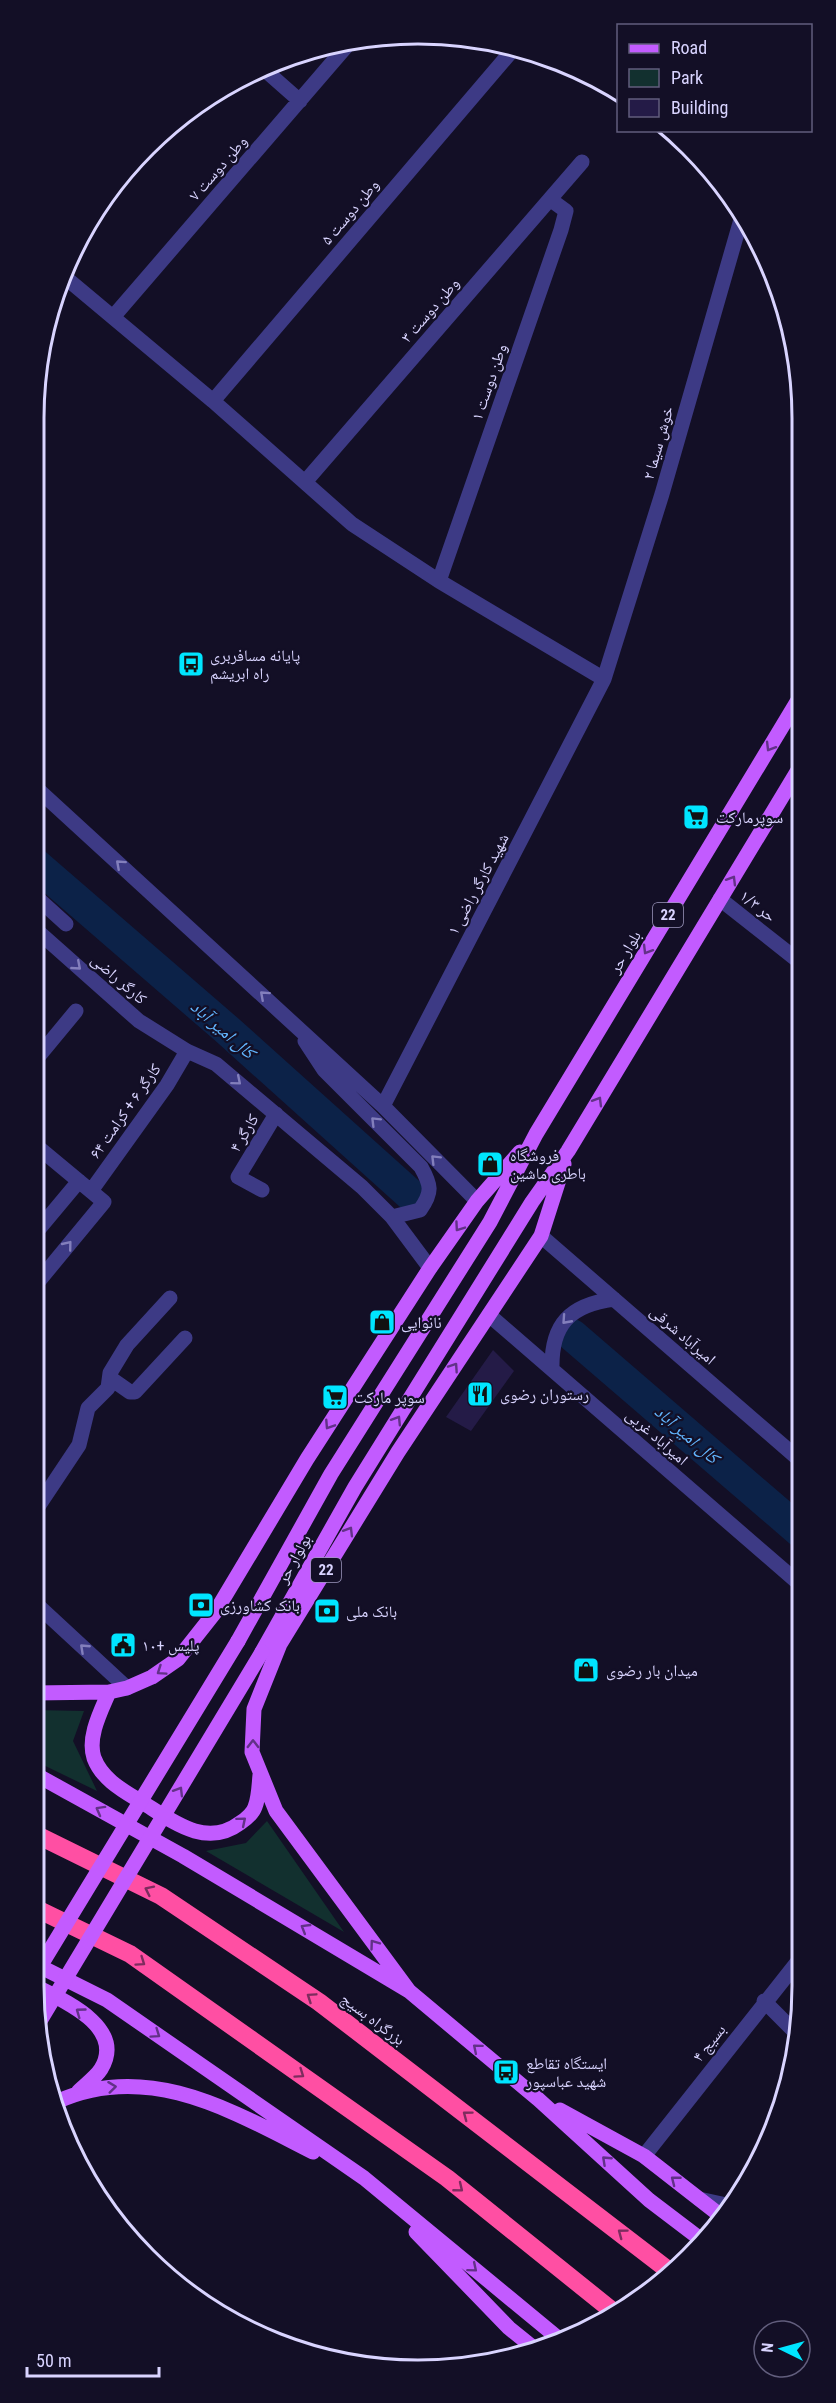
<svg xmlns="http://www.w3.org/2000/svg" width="836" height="2403" font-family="'Roboto Condensed','Noto Naskh Arabic',sans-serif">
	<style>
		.green { fill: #12302f }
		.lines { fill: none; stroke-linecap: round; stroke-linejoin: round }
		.river { stroke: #0c2248; stroke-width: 32 }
		.building { fill: #241b47 }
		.minor { stroke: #3d3a85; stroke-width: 15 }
		.major { stroke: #c25bff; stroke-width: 15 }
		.highway { stroke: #ff4fa3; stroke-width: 18 }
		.major-bridge { stroke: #c25bff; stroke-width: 15 }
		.oneway { stroke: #623188 }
		.oneway2 { stroke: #837fbc }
		.oneway3 { stroke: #7d2c5e }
		.labels { text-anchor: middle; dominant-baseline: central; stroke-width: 4.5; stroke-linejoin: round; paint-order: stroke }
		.shield { fill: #130f26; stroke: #9e99be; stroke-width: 1.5 }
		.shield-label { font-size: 15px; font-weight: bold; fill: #d9d4ff }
		.street-label { font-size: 16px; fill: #d9d4ff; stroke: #130f26 }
		.poi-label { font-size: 16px; fill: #d9d4ff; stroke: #130f26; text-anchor: start }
		.water-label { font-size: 18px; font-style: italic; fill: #62b6ff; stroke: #130f26 }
		.rim { fill: none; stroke: #d9d4ff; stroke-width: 3 }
	</style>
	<rect width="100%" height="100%" fill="#130f26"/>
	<!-- green -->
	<path class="green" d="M33 1710 84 1711 73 1741 97 1791 33 1760Z
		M267 1821 344 1932 206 1851 246 1843Z"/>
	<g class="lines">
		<!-- river -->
		<path class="river" d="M33 862 225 1028 413 1197
			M572 1335 802 1533"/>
	</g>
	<!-- building -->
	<path class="building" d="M493 1350 514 1371 471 1431 446 1417Z"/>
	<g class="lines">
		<!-- minor -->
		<path class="minor" d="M266 71 300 101
			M66 278 213 401 352 524 439 581 604 679
			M113 317 350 42
			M213 401 516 46
			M305 482 582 162
			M439 581 561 230 566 211 551 200
			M33 785 383 1106 477 1201
			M33 894 66 924
			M720 899 801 963
			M33 927 139 1021 187 1051 216 1064 362 1187 392 1217 430 1268
			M305 1041 324 1070 421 1167C431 1185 433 1192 420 1210L392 1217
			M33 1063 76 1011
			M383 1106 604 679 662 494 742 216
			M33 1143 104 1202 33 1288
			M262 1190 238 1177 276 1114
			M91 1191 167 1085 187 1051
			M33 1236 79 1181
			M541 1236 802 1462
			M489 1315 802 1586
			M552 1369C551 1324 570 1305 614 1299
			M110 1378 130 1392H135L185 1338
			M33 1514 79 1445 88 1408 108 1388 110 1373 127 1345 170 1298
			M33 1601 127 1688
			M764 2001 797 2034
			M644 2156 803 1955
			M699 2199 731 2206"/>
		<!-- major -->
		<path class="major" d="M238 1641 331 1474 490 1222 536 1134 800 697
			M262 1652 355 1487 532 1202 568 1151 800 767
			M109 1692C101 1711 87 1737 94 1758 103 1782 128 1793 148 1806 176 1824 208 1847 240 1823 246 1819 253 1813 255 1807 259 1797 259 1784 260 1775
			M33 1693 109 1692 127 1688 152 1677 178 1659 216 1611 307 1459 430 1268 477 1201 520 1152
			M33 1773 183 1856 409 1991 538 2099 649 2200 699 2238
			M33 1963 107 2000 364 2178 558 2338
			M33 1985C60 1999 127 2026 101 2069 96 2077 85 2085 78 2092
			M409 1991 276 1811 252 1752 254 1709 280 1644 398 1452 541 1236 564 1164
			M56 2102C148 2060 232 2111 313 2152
			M560 2110 644 2156 721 2216
			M416 2232 509 2328 535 2349"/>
		<!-- highway -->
		<path class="highway" d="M33 1833 161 1896 319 2002 668 2270
			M33 1907 130 1954 447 2178 615 2313"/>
		<!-- major-bridge -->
		<path class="major-bridge" d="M33 1978 238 1641
			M40 2021 262 1652"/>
	</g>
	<!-- one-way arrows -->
	<defs><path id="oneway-chevron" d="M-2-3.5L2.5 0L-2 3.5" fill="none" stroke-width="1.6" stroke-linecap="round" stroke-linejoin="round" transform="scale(1.5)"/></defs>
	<g class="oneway">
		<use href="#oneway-chevron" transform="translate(770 747) rotate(121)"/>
		<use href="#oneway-chevron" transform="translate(732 880) rotate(-59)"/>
		<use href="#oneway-chevron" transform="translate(647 950) rotate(121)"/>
		<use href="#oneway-chevron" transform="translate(598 1101) rotate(-59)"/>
		<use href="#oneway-chevron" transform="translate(459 1227) rotate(125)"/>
		<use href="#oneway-chevron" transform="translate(454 1367) rotate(-56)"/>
		<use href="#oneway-chevron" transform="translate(397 1420) rotate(-58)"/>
		<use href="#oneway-chevron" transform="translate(329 1425) rotate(123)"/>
		<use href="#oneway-chevron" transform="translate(349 1531) rotate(-59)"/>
		<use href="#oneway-chevron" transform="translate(161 1671) rotate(146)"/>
		<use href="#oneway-chevron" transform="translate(253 1744) rotate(-90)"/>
		<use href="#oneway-chevron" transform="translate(179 1791) rotate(-59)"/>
		<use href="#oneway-chevron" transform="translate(100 1810) rotate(-151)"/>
		<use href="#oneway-chevron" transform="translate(242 1821) rotate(-40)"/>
		<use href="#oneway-chevron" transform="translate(305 1928) rotate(-149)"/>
		<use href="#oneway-chevron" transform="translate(374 1944) rotate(-126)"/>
		<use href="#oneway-chevron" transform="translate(80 2012) rotate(-144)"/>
		<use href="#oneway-chevron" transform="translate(156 2034) rotate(35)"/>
		<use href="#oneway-chevron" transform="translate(477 2048) rotate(-140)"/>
		<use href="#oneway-chevron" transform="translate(112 2087) rotate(-7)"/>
		<use href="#oneway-chevron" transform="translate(606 2160) rotate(-137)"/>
		<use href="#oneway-chevron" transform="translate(675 2180) rotate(-142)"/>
		<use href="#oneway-chevron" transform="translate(473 2268) rotate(40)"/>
	</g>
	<g class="oneway2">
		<use href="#oneway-chevron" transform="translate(120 864) rotate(-138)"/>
		<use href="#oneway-chevron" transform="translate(77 966) rotate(41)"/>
		<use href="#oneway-chevron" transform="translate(264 995) rotate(-138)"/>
		<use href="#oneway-chevron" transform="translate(237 1081) rotate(40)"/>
		<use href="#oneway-chevron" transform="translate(375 1121) rotate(-135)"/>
		<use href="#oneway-chevron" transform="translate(435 1159) rotate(-135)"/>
		<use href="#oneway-chevron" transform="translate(68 1245) rotate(-51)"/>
		<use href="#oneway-chevron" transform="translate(566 1320) rotate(132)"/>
		<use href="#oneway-chevron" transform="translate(84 1648) rotate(-137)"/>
	</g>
	<g class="oneway3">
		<use href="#oneway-chevron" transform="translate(149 1890) rotate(-154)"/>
		<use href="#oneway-chevron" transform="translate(141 1962) rotate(35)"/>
		<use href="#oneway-chevron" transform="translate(311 1997) rotate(-146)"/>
		<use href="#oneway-chevron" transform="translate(300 2074) rotate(35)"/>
		<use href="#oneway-chevron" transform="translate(467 2115) rotate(-143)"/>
		<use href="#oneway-chevron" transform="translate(459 2188) rotate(39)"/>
		<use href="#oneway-chevron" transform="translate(622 2233) rotate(-143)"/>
	</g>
	<!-- icons -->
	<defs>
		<symbol id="bus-square" viewBox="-11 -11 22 22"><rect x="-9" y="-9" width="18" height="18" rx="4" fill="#00e5ff" stroke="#130f26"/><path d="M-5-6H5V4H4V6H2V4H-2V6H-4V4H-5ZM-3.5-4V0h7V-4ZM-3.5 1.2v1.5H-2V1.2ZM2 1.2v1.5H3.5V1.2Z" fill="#111"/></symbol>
		<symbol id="supermarket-square" viewBox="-11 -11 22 22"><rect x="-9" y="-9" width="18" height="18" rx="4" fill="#00e5ff" stroke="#130f26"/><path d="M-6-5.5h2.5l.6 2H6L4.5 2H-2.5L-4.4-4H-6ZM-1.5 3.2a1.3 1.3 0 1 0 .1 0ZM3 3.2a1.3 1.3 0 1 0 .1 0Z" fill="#111"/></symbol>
		<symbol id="shop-square" viewBox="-11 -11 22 22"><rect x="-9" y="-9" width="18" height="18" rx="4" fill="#00e5ff" stroke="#130f26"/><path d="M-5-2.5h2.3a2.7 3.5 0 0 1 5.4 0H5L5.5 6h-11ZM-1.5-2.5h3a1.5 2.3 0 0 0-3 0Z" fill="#111"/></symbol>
		<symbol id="restaurant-square" viewBox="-11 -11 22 22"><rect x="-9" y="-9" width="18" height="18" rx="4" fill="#00e5ff" stroke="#130f26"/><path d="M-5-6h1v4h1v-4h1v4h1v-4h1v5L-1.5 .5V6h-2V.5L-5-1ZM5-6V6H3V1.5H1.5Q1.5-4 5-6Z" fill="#111"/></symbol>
		<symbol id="bank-square" viewBox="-11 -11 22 22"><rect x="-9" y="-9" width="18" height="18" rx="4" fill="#00e5ff" stroke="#130f26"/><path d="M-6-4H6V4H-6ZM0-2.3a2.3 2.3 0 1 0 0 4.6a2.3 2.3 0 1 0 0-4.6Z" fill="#111"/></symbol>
		<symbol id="civic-square" viewBox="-11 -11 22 22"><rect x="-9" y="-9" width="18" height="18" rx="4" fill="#00e5ff" stroke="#130f26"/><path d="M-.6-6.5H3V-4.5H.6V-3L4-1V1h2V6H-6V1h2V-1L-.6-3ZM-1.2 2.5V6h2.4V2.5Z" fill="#111"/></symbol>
	</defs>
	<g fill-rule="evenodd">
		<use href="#bus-square" x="176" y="649" width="30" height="30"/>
		<use href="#supermarket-square" x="681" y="802" width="30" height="30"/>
		<use href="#shop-square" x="475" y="1149" width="30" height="30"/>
		<use href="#shop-square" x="367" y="1307" width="30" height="30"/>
		<use href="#restaurant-square" x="465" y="1379" width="30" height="30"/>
		<use href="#supermarket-square" x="320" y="1382" width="30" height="30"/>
		<use href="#bank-square" x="186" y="1590" width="30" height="30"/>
		<use href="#bank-square" x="312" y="1596" width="30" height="30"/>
		<use href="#civic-square" x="108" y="1630" width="30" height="30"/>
		<use href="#shop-square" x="571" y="1655" width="30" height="30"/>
		<use href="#bus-square" x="491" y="2057" width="30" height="30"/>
	</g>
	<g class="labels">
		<!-- shield labels -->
		<g class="shield">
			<rect x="653" y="903" width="30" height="24" rx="4.5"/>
			<rect x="311" y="1558" width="30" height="24" rx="4.5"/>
		</g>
		<g class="shield-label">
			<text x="668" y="915">22</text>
			<text x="326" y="1570">22</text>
		</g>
		<!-- street labels -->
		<g class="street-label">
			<text transform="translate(218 168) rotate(-49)">وطن دوست ۷</text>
			<text transform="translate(350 212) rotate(-50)">وطن دوست ۵</text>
			<text transform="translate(430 310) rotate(-49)">وطن دوست ۳</text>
			<text transform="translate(489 382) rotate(-71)">وطن دوست ۱</text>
			<text transform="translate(658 443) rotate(-74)">خوش سیما ۲</text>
			<text transform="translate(478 884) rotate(-62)">شهید کارگر راضی ۱</text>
			<text transform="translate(758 906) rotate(38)">حر ۱/۳</text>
			<text transform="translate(625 952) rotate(-59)">بلوار حر</text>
			<text transform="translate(119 979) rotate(41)">کارگر راضی</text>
			<text transform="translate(125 1111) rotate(-55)">کارگر ۶ + کرامت ۶۴</text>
			<text transform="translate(244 1133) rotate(-59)">کارگر ۴</text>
			<text transform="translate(683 1335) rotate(41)">امیرآباد شرقی</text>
			<text transform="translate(657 1437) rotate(41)">امیرآباد غربی</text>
			<text transform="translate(294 1559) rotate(-61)">بولوار حر</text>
			<text transform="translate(373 2019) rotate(37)">بزرگراه بسیج</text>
			<text transform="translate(709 2043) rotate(-52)">بسیج ۴</text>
		</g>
		<!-- poi labels -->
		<g class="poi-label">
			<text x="210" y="655">پایانه مسافربری<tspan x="210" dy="18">راه ابریشم</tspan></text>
			<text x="716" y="817">سوپرمارکت</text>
			<text x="510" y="1155">فروشگاه<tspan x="510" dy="18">باطری ماشین</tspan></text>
			<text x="401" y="1322">نانوایی</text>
			<text x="500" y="1394">رستوران رضوی</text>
			<text x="354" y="1397">سوپر مارکت</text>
			<text x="220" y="1605">بانک کشاورزی</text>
			<text x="346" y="1611">بانک ملی</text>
			<text x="142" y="1645">پلیس +۱۰</text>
			<text x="606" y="1670">میدان بار رضوی</text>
			<text x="526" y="2063">ایستگاه تقاطع<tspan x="526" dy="18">شهید عباسپور</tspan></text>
		</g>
		<!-- water labels -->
		<g class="water-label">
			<text transform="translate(223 1029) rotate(41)">کال امیر آباد</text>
			<text transform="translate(687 1434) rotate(41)">کال امیر آباد</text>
		</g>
	</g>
	<!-- crop -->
	<path d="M0 0H836V2403H0ZM418 44H418A374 374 0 0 1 792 418V1986A374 374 0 0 1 418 2360H418A374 374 0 0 1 44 1986V418A374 374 0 0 1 418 44Z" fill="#130f26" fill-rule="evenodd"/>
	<path class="rim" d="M418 44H418A374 374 0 0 1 792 418V1986A374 374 0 0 1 418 2360H418A374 374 0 0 1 44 1986V418A374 374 0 0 1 418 44Z"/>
	<!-- legend -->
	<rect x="617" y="24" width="195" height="108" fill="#130f26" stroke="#625e7d" stroke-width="1.5"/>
	<rect x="629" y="44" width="30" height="9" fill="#c25bff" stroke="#625e7d" stroke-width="1.5"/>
	<text x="671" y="54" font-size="18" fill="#d9d4ff">Road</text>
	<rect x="629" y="69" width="30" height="18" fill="#12302f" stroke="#625e7d" stroke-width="1.5"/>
	<text x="671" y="84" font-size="18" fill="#d9d4ff">Park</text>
	<rect x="629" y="99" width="30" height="18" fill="#241b47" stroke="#625e7d" stroke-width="1.5"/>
	<text x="671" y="114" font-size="18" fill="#d9d4ff">Building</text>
	<!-- north arrow -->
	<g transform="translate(782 2349) rotate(275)"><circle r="28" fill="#130f26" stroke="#625e7d" stroke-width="1.5"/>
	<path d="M0-4.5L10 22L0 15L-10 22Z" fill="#00e5ff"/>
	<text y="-9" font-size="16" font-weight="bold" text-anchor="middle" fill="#d9d4ff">N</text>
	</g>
	<!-- scale -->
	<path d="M27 2367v9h132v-9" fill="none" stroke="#d9d4ff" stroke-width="3"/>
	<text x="36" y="2367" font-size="18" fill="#d9d4ff" stroke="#130f26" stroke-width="4.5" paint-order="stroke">50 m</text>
</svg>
